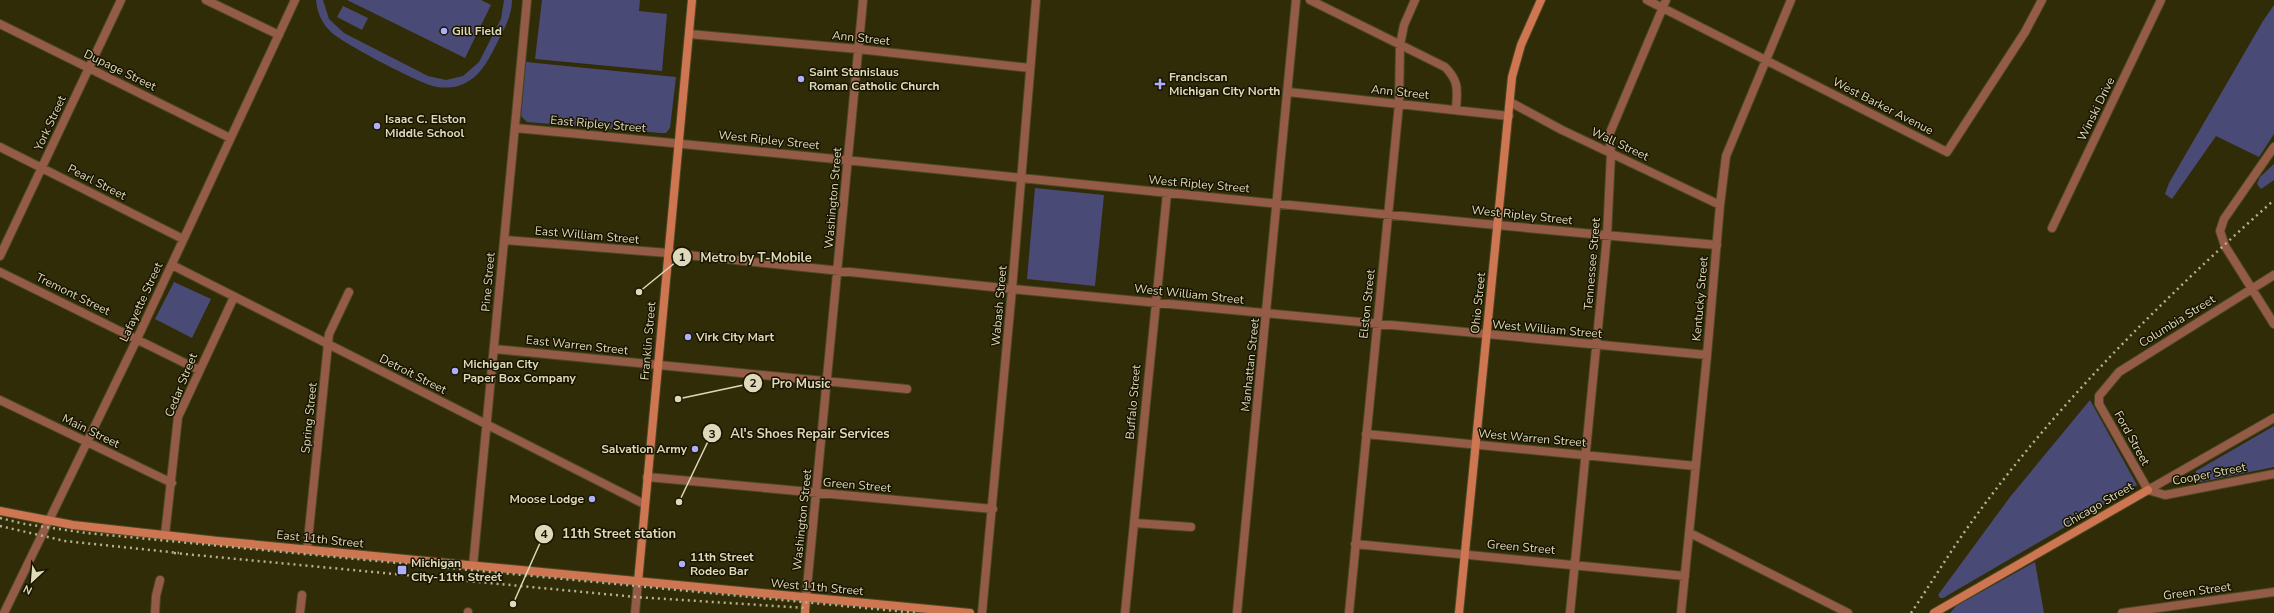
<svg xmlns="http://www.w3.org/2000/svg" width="2274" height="613" font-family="'Nunito Sans',sans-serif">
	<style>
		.green { fill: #494a76 }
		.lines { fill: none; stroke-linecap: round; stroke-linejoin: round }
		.street-casing { stroke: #4c4824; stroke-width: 10 }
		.secondary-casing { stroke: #4c4824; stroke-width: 10 }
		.street { stroke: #945c46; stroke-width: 8 }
		.secondary { stroke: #ce7652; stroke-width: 8 }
		.rail { stroke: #b6b291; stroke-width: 2.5; stroke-dasharray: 2 4; stroke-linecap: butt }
		.poi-dot { fill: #adaffb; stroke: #181400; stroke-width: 1.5 }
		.labels { text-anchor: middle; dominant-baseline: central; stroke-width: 3; stroke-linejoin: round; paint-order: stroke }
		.poi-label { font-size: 12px; font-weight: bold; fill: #ddd9b9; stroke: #181400; text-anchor: start }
		.street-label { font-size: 12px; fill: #ddd9b9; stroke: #181400 }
		.leader { fill: none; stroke: #ddd9b9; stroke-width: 1.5 }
		.callout-dot { fill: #ddd9b9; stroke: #181400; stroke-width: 1.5 }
		.mark-label { font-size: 12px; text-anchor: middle; font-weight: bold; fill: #111 }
		.callout-label { font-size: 13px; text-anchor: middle; font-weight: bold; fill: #ddd9b9; stroke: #181400; stroke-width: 3; stroke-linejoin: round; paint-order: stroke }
	</style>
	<rect width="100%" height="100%" fill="#302c08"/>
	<!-- green -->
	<path class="green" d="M316 0H323L329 19 344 33 428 76 446 80 463 76 479 62 501 19 504 0H512C512 17 503 31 496 45 487 63 478 80 458 86 450 88 441 88 433 86 417 82 342 43 331 32 322 24 317 12 316 0Z
		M347 0H481L491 5 465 58Z
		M542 0H640L639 11 667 14 662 71 535 59Z
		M2274 5V134L2259 157 2216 136 2172 199 2165 194 2169 183 2263 21Z
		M343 6 368 18 362 30 337 17Z
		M526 62 676 77 670 128 666 133H661L527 122 521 116Z
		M2274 164V180L2261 189 2257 184 2260 177Z
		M1035 188 1104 195 1095 286 1027 279Z
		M174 282 211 299 192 338 155 319Z
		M2090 400 2137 485 1943 598H1940L1938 595 2010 497Z
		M2274 426V467L2201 482 2195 479 2196 471Z
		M2035 562 2044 613H1950L1956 606Z"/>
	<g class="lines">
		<defs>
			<path id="street" d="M206 0 279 35
				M1310 0 1445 67C1460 82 1457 91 1456 110
				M1647 0 1947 152 2025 32 2042 0
				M0 24 230 138
				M689 34 858 49 1030 68
				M1288 92 1509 116
				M1510 102 1562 130 1720 205
				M515 128C916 165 1316 211 1717 245
				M0 147 183 239
				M2274 147 2224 219 2220 231 2225 246 2274 324
				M2052 228 2161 0
				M504 240 668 253 1012 289 1707 355
				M0 256 121 0
				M172 265 644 504
				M0 272 199 370
				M494 349 907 389
				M0 400 172 483
				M1366 434 1696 466
				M647 477 993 509
				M2148 490 2099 404V396L2119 372 2274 275
				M2148 490 2274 418
				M2148 490 2165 495 2274 474
				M1135 523 1191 527
				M1690 533 1848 613
				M165 535 178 417 234 297
				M1355 544 1685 576
				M307 550 329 334 349 292
				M473 566 527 0
				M806 598 863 0
				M4 613 137 339 295 0
				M155 613 156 596 160 580
				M300 613 302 595
				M468 613V612
				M635 613 638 582
				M982 613 1012 289 1036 0
				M1125 613 1167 193
				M1237 613 1296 0
				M1349 613 1399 104 1400 45 1404 25 1415 0
				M1570 613 1607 236 1611 153 1609 135 1666 0
				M1681 613 1707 355 1720 205 1726 156 1791 0
				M2122 613 2274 592"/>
			<path id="secondary" d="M0 511 73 525 218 541 970 613
				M638 582 692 0
				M805 613 806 598
				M1459 613 1512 77 1521 45 1541 0
				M1934 613 2148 490"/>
		</defs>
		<!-- street casing -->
		<use href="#street" class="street-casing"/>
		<!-- secondary casing -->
		<use href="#secondary" class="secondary-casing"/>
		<!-- street -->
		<use href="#street" class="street"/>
		<!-- secondary -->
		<use href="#secondary" class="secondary"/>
		<!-- rail -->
		<path class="rail" d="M0 518 25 524 86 533 917 613
			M0 526 65 541 179 553
			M174 553 636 597 806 608
			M1911 613C1932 582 1951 550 1973 520 2059 401 2165 297 2274 200"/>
	</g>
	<!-- markers -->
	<g class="poi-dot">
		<circle cx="444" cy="31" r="4"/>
		<circle cx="801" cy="79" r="4"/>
		<path d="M1158 78h4v4h4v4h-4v4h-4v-4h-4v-4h4z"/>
		<circle cx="377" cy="126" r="4"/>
		<circle cx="688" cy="337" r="4"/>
		<circle cx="455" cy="371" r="4"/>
		<circle cx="695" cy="449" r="4"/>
		<circle cx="592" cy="499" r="4"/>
		<circle cx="682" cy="564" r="4"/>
		<rect x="397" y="565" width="10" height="10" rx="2"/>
	</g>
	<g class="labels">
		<!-- poi labels -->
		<g class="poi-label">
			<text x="452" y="31">Gill Field</text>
			<text x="809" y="72">Saint Stanislaus<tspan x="809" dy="14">Roman Catholic Church</tspan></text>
			<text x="1169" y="77">Franciscan<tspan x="1169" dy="14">Michigan City North</tspan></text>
			<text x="385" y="119">Isaac C. Elston<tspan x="385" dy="14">Middle School</tspan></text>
			<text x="696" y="337">Virk City Mart</text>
			<text x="463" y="364">Michigan City<tspan x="463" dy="14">Paper Box Company</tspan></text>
			<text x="687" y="449" text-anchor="end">Salvation Army</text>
			<text x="584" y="499" text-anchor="end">Moose Lodge</text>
			<text x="690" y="557">11th Street<tspan x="690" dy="14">Rodeo Bar</tspan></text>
			<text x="411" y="563">Michigan<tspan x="411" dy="14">City-11th Street</tspan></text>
		</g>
		<!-- street labels -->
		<g class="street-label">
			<text transform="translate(861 38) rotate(6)">Ann Street</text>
			<text transform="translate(120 70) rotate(26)">Dupage Street</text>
			<text transform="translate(1400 92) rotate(6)">Ann Street</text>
			<text transform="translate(1883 106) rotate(27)">West Barker Avenue</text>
			<text transform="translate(2096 109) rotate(-64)">Winski Drive</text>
			<text transform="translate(50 123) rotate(-65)">York Street</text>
			<text transform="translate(598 124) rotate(5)">East Ripley Street</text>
			<text transform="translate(769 140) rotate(6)">West Ripley Street</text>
			<text transform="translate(1620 144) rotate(25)">Wall Street</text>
			<text transform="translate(97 182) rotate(27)">Pearl Street</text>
			<text transform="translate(1199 184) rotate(5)">West Ripley Street</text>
			<text transform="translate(833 198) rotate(-85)">Washington Street</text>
			<text transform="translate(1522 215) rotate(6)">West Ripley Street</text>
			<text transform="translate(587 235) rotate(5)">East William Street</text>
			<text transform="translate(1592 264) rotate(-85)">Tennessee Street</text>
			<text transform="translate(488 282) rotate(-85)">Pine Street</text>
			<text transform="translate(73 294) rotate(26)">Tremont Street</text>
			<text transform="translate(1189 294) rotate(6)">West William Street</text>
			<text transform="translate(1700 299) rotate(-85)">Kentucky Street</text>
			<text transform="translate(141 302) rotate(-65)">Lafayette Street</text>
			<text transform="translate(1478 303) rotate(-84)">Ohio Street</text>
			<text transform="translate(1367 304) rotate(-84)">Elston Street</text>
			<text transform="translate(999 306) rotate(-85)">Wabash Street</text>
			<text transform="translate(2177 321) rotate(-32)">Columbia Street</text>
			<text transform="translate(1547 329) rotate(5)">West William Street</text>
			<text transform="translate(648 341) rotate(-85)">Franklin Street</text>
			<text transform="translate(577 345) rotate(6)">East Warren Street</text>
			<text transform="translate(1250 365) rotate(-84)">Manhattan Street</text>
			<text transform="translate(413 374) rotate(27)">Detroit Street</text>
			<text transform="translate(181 385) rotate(-68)">Cedar Street</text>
			<text transform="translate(1133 402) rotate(-85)">Buffalo Street</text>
			<text transform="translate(309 418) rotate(-84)">Spring Street</text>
			<text transform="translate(91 431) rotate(26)">Main Street</text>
			<text transform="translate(1532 438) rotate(5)">West Warren Street</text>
			<text transform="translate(2132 438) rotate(61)">Ford Street</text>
			<text transform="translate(2209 474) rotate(-11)">Cooper Street</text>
			<text transform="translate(857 485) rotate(5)">Green Street</text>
			<text transform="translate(2098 505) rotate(-30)">Chicago Street</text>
			<text transform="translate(802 520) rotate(-84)">Washington Street</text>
			<text transform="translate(320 539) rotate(6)">East 11th Street</text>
			<text transform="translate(1521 547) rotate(5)">Green Street</text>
			<text transform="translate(817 587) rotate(5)">West 11th Street</text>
			<text transform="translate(2197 591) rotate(-8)">Green Street</text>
		</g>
	</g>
	<!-- callouts -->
	<path class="leader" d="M639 292L682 257M678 399L753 383M679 502L712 433M513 604L544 534"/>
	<g class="callout-dot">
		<circle cx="639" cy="292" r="4"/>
		<circle cx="678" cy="399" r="4"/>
		<circle cx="679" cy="502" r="4"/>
		<circle cx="513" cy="604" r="4"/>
		<circle cx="682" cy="257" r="10"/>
		<circle cx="753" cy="383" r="10"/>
		<circle cx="712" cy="433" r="10"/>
		<circle cx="544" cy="534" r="10"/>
	</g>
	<g class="mark-label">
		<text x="682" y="261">1</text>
		<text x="753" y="387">2</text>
		<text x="712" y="438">3</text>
		<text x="544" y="538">4</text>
	</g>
	<g class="callout-label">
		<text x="756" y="262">Metro by T-Mobile</text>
		<text x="801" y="388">Pro Music</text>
		<text x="810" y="438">Al's Shoes Repair Services</text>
		<text x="619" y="538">11th Street station</text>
	</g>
	<!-- north arrow -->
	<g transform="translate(32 581) rotate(206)" stroke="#181400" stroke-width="3" paint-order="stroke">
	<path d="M0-3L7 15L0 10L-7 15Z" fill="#ddd9b9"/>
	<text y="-6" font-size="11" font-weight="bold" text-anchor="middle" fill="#ddd9b9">N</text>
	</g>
</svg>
